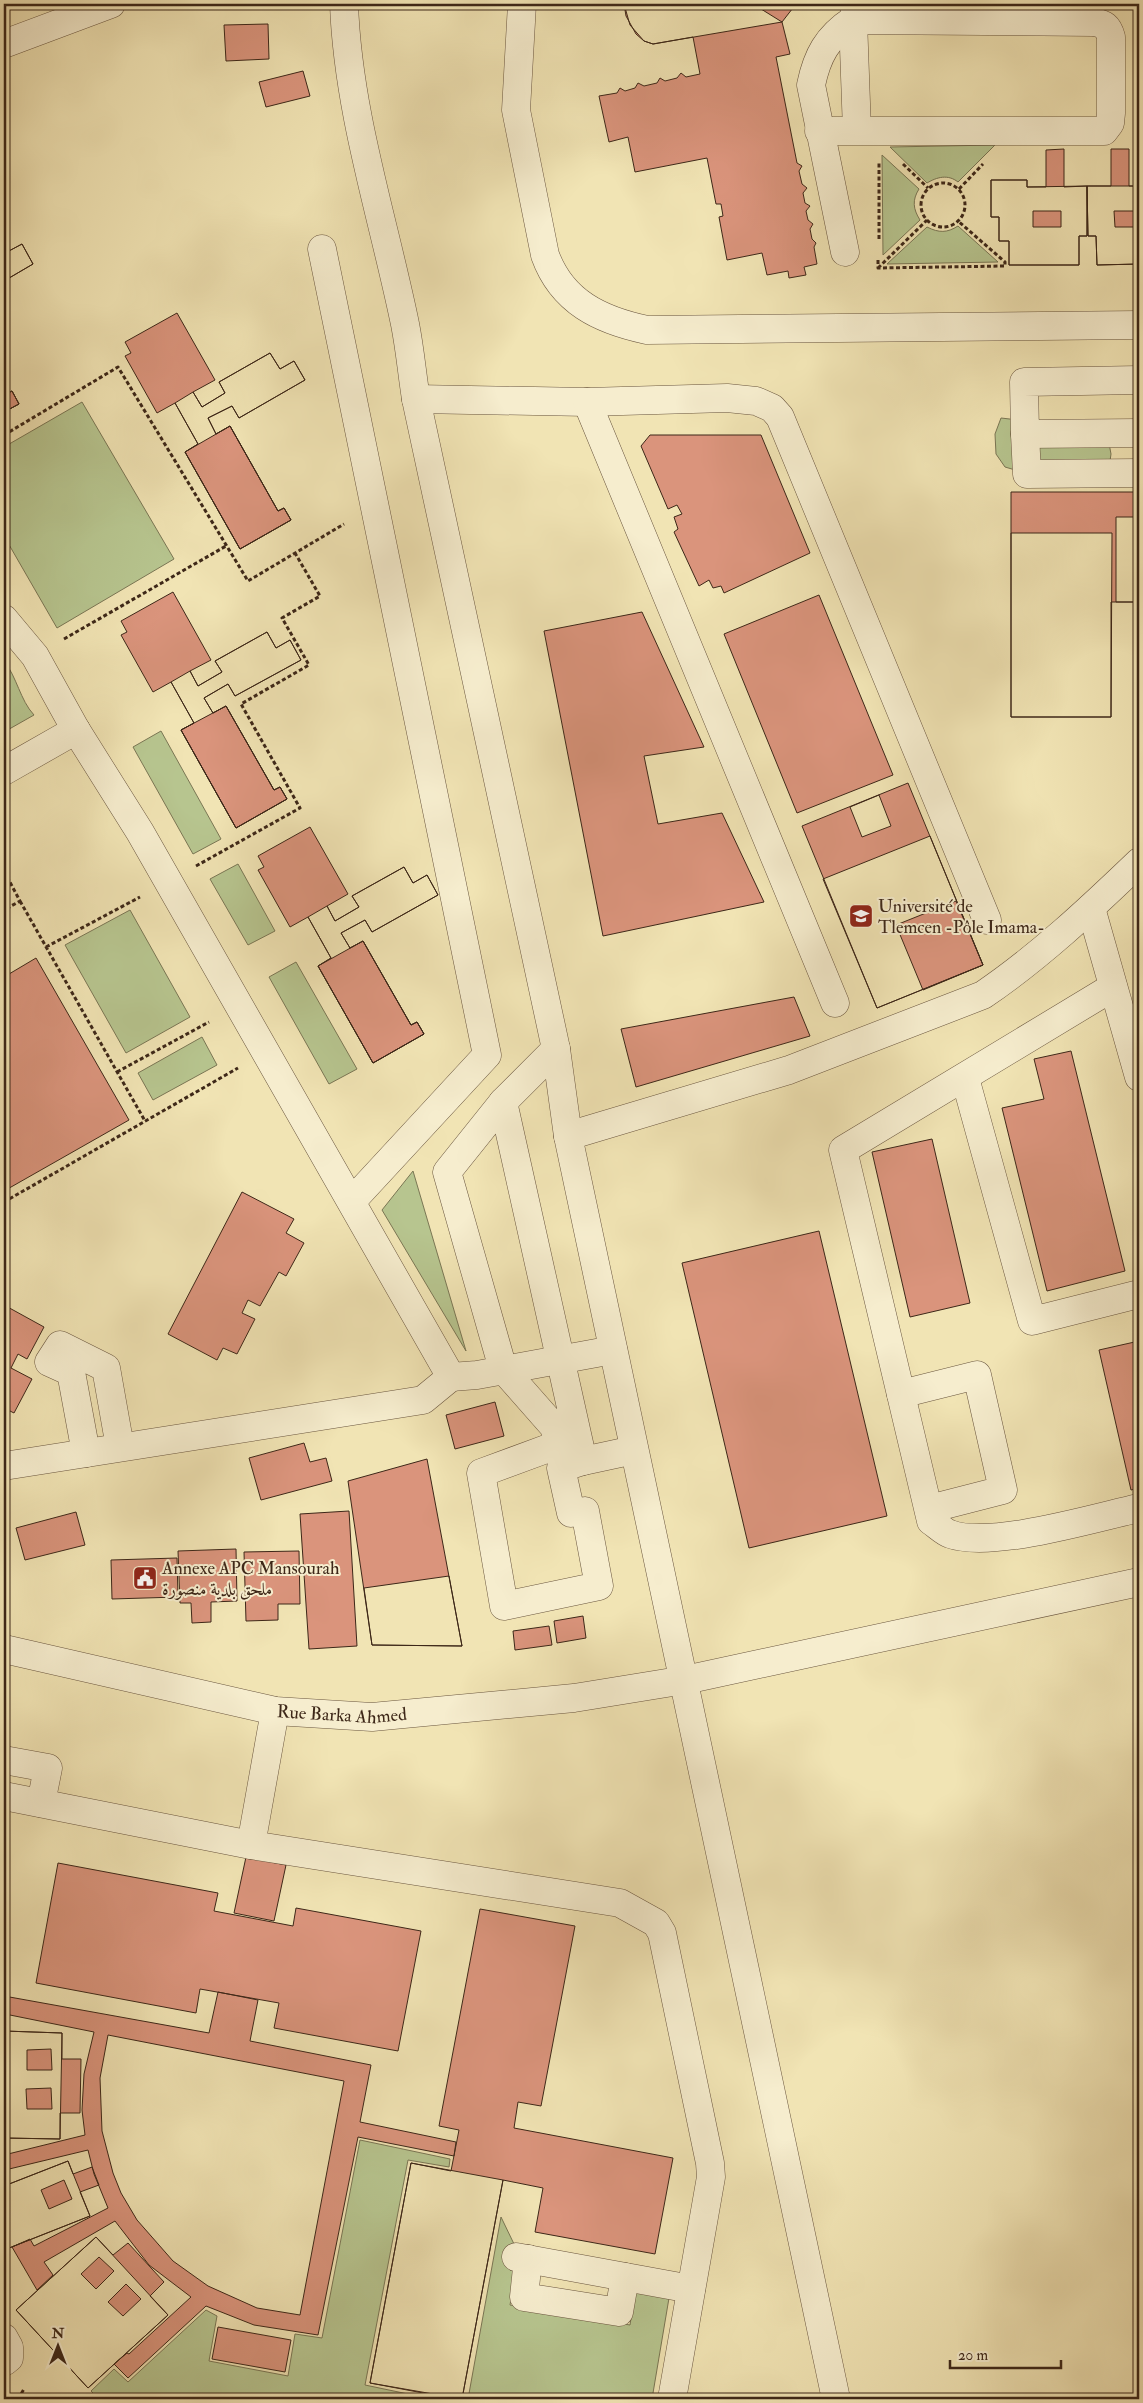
<svg xmlns="http://www.w3.org/2000/svg" width="1143" height="2403" font-family="'IM FELL Double Pica',Amiri,serif">
	<style>
		.green { fill: #b7c58f; stroke: #7a7654 }
		.building { fill: #da947c; stroke: #3d2718; fill-rule: evenodd }
		.lines { fill: none; stroke-linecap: round; stroke-linejoin: round }
		.minor-casing { stroke: #6a563f; stroke-width: 29 }
		.path { stroke: #3d2718; stroke-width: 3; stroke-dasharray: 4 2.5; stroke-linecap: butt }
		.minor { stroke: #f6edce; stroke-width: 28 }
		.labels { text-anchor: middle; dominant-baseline: central; stroke-width: 4; stroke-linejoin: round; paint-order: stroke }
		.poi-label { font-size: 18px; fill: #3d2718; stroke: #f6edce; text-anchor: start }
		.street-label { font-size: 18px; fill: #3d2718; stroke: #f6edce }
	</style>
	<rect width="100%" height="100%" fill="#f1e4b4"/>
	<filter id="stains"><feTurbulence type="fractalNoise" baseFrequency=".004" numOctaves="4"/><feColorMatrix values="0 0 0 0 .2 0 0 0 0 .09 0 0 0 0 .02 0 0 0 .5 -.17"/></filter>
	<radialGradient id="worn" r=".72"><stop offset=".6" stop-color="#630" stop-opacity="0"/><stop offset="1" stop-color="#630" stop-opacity=".3"/></radialGradient>
	<!-- green -->
	<path class="green" d="M995 145 958 182C948 174 937 177 927 183L890 147Z
		M882 155 919 189C912 200 913 209 920 220L883 255Z
		M958 226 998 262 887 264 927 227C939 233 947 233 958 226Z
		M82 402 174 559 57 628 4 536V447Z
		M1001 418 1044 423 1108 438 1111 454 1110 461 1022 472 1005 467 996 454 995 434Z
		M4 661C17 677 20 700 34 715L4 732Z
		M161 731 221 839 193 854 133 747Z
		M238 864 275 931 248 945 210 879Z
		M130 910 190 1017 126 1053 65 945Z
		M296 962 357 1069 329 1084 269 977Z
		M202 1037 217 1065 153 1100 138 1073Z
		M413 1171 466 1351 382 1210Z
		M360 2140 450 2159 449 2167 408 2160 365 2385 432 2399H99L91 2391 114 2369 128 2382 206 2310 217 2316 209 2361 288 2376 295 2334 322 2338Z
		M501 2217 514 2244 510 2270 516 2271 510 2305 630 2325 635 2292 669 2298 652 2399H468Z"/>
	<!-- building -->
	<path class="building" d="M624 4H796L782 22 790 54 776 57 797 163 802 166 799 171 802 184 807 188 803 193 805 203 810 206 806 211 808 220 813 224 810 229 812 239 816 243 814 247 817 264 804 267 806 275 789 278 788 271 767 275 762 253 727 260 719 217 723 216 721 204H716L707 158 635 172 628 137 609 142 599 96 617 93 620 88 625 91 635 88 638 83 644 86 657 83 660 78 665 81 677 78 681 73 686 77 700 74 693 37 653 44 644 41 630 25Z
		M624 4H753L782 22 653 44 644 41 636 34 626 16Z
		M268 24 269 59 226 61 224 25Z
		M303 71 310 96 266 107 259 82Z
		M1064 149V187L1087 186V236H1079V265H1009V241H999V217H991V180H1027V187H1046V150Z
		M1111 149H1129V186H1139V264L1097 265 1096 236H1088L1087 186H1111Z
		M991 180H1027V187L1087 186V236H1079V265H1009V241H999V217H991Z
		M1087 186H1139V264L1097 265 1096 236H1088Z
		M1033 211H1061V227H1033Z
		M1114 211H1139V227H1115Z
		M22 244 33 264 4 281V245L7 252Z
		M22 244 33 264 4 281V245L7 252Z
		M177 313 215 380 193 392 202 407 225 393 219 382 270 353 280 369 294 361 305 380 239 418 232 406 208 418 216 434 230 426 278 511 284 508 291 520 240 549 185 452 198 444 175 403 157 413 125 356 131 353 125 342Z
		M270 353 280 369 294 361 305 380 239 418 232 406 208 418 216 434 230 426 278 511 284 508 291 520 240 549 185 452 198 444 175 403 193 392 202 407 225 393 219 382Z
		M4 391 6 394 12 391 19 404 4 412Z
		M4 391 6 394 12 391 19 404 4 412Z
		M4 391 6 394 12 391 19 404 4 412Z
		M230 426 278 511 284 508 291 520 240 549 185 452Z
		M650 435H761L810 553 724 593 721 586 713 588 709 580 699 586 674 532 678 529 674 517 682 514 677 505 668 509 641 446Z
		M1011 492H1139V602H1111V717H1011Z
		M1116 517H1139V602H1116Z
		M1011 533H1112L1111 717H1011Z
		M173 592 211 660 190 671 198 686 222 672 215 661 267 632 276 648 290 640 301 660 235 696 228 684 204 698 213 713 226 706 274 790 280 787 287 799 236 828 181 730 194 723 171 682 153 692 121 635 127 632 121 621Z
		M819 595 893 775 797 813 724 634Z
		M642 612 704 747 644 756 658 824 722 813 764 902 603 936 544 631Z
		M267 632 276 648 290 640 301 660 235 696 228 684 204 698 213 713 226 706 274 790 280 787 287 799 236 828 181 730 194 723 171 682 190 671 198 686 222 672 215 661Z
		M226 706 274 790 280 787 287 799 236 828 181 730Z
		M908 783 983 965 877 1008 802 826Z
		M879 795 891 826 862 837 850 807Z
		M310 827 348 894 327 906 335 921 359 907 352 896 404 867 413 883 427 875 438 895 372 932 365 920 341 933 350 948 363 941 411 1025 417 1022 424 1034 373 1063 318 966 331 958 308 917 290 927 258 870 264 867 258 856Z
		M930 836 983 965 877 1008 823 879Z
		M404 867 413 883 427 875 438 895 372 932 365 920 341 933 350 948 363 941 411 1025 417 1022 424 1034 373 1063 318 966 331 958 308 917 327 906 335 921 359 907 352 896Z
		M956 901 983 965 923 990 896 925Z
		M363 941 411 1025 417 1022 424 1034 373 1063 318 966Z
		M36 958 129 1120 4 1191V977Z
		M794 997 810 1036 636 1087 621 1029Z
		M1071 1051 1125 1271 1047 1291 1002 1108 1044 1099 1034 1059Z
		M932 1139 970 1303 910 1317 872 1152Z
		M242 1192 294 1219 286 1233 304 1243 286 1276 279 1272 260 1306 248 1300 242 1313 255 1319 237 1354 223 1348 217 1360 168 1334Z
		M819 1231 887 1516 749 1548 682 1263Z
		M4 1305 44 1327 27 1359 18 1354 11 1368 32 1379 14 1413 4 1408Z
		M1139 1341V1488L1131 1490 1099 1350Z
		M495 1402 504 1436 455 1449 446 1415Z
		M304 1443 310 1462 326 1458 332 1481 261 1500 249 1458Z
		M427 1459 462 1646 372 1645 348 1481Z
		M349 1511 357 1646 309 1649 300 1514Z
		M76 1512 85 1545 25 1560 16 1528Z
		M236 1549 237 1601 211 1602V1622L192 1623 191 1603H180L178 1551Z
		M299 1551 300 1604H278V1620L246 1621 244 1552Z
		M177 1558 178 1597 112 1599 111 1560Z
		M449 1576 462 1646 372 1645 364 1588Z
		M583 1616 586 1638 557 1643 554 1621Z
		M549 1626 552 1645 515 1650 513 1631Z
		M246 1857 286 1865 274 1921 234 1913Z
		M58 1863 218 1893 214 1911 293 1926 296 1908 421 1931 398 2051 274 2028 279 2003 200 1989 196 2013 36 1983Z
		M480 1909 575 1926 541 2106 518 2102 514 2128 673 2158 655 2254 535 2232 543 2188 503 2180 462 2399H455L370 2383 411 2163 451 2171 459 2130 439 2126Z
		M218 1992 258 2000 250 2041 371 2065 360 2122 456 2142 454 2156 358 2137 318 2335 254 2325 206 2306 128 2378 114 2364 127 2353 129 2354 191 2297 149 2265 115 2221 44 2262 53 2275 37 2290 12 2247 30 2239 34 2246 108 2208 94 2174 88 2150 5 2170 8 2183 4 2185V2155L85 2135 82 2110 84 2074 94 2032 5 2014 4 2031V1996L209 2033ZM108 2035 344 2081 300 2315 257 2308 208 2286 173 2261 137 2220 121 2193 113 2173 102 2131 100 2078Z
		M4 2031 62 2033 60 2139 4 2138Z
		M4 2031 62 2033V2059H81L80 2113H60V2139L4 2138Z
		M51 2049 52 2070H27V2050Z
		M51 2088 52 2109H27L26 2089Z
		M68 2161 90 2216 4 2250V2186Z
		M68 2161 73 2174 92 2167 99 2185 80 2192 90 2216 4 2250V2186Z
		M411 2163 503 2180 462 2399 370 2383Z
		M64 2180 72 2199 49 2209 41 2190Z
		M96 2237 168 2315 88 2388 16 2310Z
		M96 2237 113 2255 128 2243 164 2282 150 2296 168 2315 88 2388 16 2310Z
		M99 2257 114 2271 96 2289 81 2274Z
		M126 2284 141 2299 123 2316 108 2302Z
		M218 2327 291 2340 285 2372 212 2359Z"/>
	<g class="lines">
		<defs>
			<g id="minor">
				<path d="M344 4C348 113 383 217 405 324 410 349 412 374 416 399L556 1049 568 1136 836 2399"/>
				<path d="M522 4 516 110 545 255C562 302 600 320 647 330L1139 325"/>
				<path d="M4 44 111 4"/>
				<path d="M819 131H1104L1110 123 1111 113V37C1108 26 1104 24 1094 22L853 20 857 131"/>
				<path d="M322 249 487 1055 352 1201"/>
				<path d="M845 252 811 85C817 56 827 37 853 20L856 8"/>
				<path d="M1139 380 1024 382 1025 434 1139 433"/>
				<path d="M416 399 587 402 727 398 756 401 772 408 780 417 987 920"/>
				<path d="M587 402 835 1003"/>
				<path d="M1025 434 1027 474 1139 473"/>
				<path d="M4 619 35 656 76 730 140 832 451 1377 423 1400 4 1466"/>
				<path d="M4 771 76 730"/>
				<path d="M1091 908 1139 1077"/>
				<path d="M1113 987 843 1150 931 1521C937 1525 944 1532 950 1534 991 1549 1094 1518 1139 1508"/>
				<path d="M965 1078 1032 1321 1139 1294"/>
				<path d="M503 1102 583 1461 561 1468 571 1513 585 1511 599 1586 504 1606 481 1473 557 1445 555 1428 503 1369 447 1172Z"/>
				<path d="M503 1102 556 1049"/>
				<path d="M568 1136 789 1070 983 995C1039 957 1090 909 1139 862"/>
				<path d="M451 1377 477 1375 613 1350"/>
				<path d="M901 1394 977 1375 1003 1490 929 1509"/>
				<path d="M571 1447 583 1461 634 1450"/>
				<path d="M86 1453 71 1372 49 1362 60 1345 106 1368 120 1447"/>
				<path id="s1" d="M4 1649 275 1711 372 1717 574 1698 685 1680 1139 1582"/>
				<path d="M275 1711 251 1845 620 1903 656 1923 662 1933 710 2163 711 2177 672 2399"/>
				<path d="M4 1760 48 1768 41 1803"/>
				<path d="M4 1796 251 1845"/>
				<path d="M516 2257 691 2289"/>
				<path d="M528 2259 524 2297 619 2312 625 2277"/>
				<path d="M4 2338 9 2347V2358L4 2362"/>
			</g>
		</defs>
		<!-- minor casing -->
		<use href="#minor" class="minor-casing"/>
		<!-- path -->
		<path class="path" d="M903 164 928 188
			M921 205a22 22 0 1 1 44 0a22 22 0 1 1-44 0Z
			M959 189 983 164
			M879 239V163
			M878 260V268L1005 266V262L958 221
			M878 268 927 220
			M4 435 118 367 248 581 344 524
			M64 639 226 546
			M196 866 300 808 241 704 309 665 282 618 320 596 295 553
			M4 871 20 901 4 910
			M20 901 145 1121
			M46 947 140 897
			M117 1072 209 1022
			M4 1202 238 1068
			M18 2399 24 2389"/>
		<!-- minor -->
		<use href="#minor" class="minor"/>
	</g>
	<!-- icons -->
	<defs>
		<symbol id="university-square" viewBox="-11 -11 22 22"><rect x="-9" y="-9" width="18" height="18" rx="4" fill="#8f2418" stroke="#f6edce"/><path d="M0-5L7-2L0 1L-7-2ZM-4 1L0 2.5L4 1V4Q0 6-4 4Z" fill="#fff"/></symbol>
		<symbol id="civic-square" viewBox="-11 -11 22 22"><rect x="-9" y="-9" width="18" height="18" rx="4" fill="#8f2418" stroke="#f6edce"/><path d="M-.6-6.5H3V-4.5H.6V-3L4-1V1h2V6H-6V1h2V-1L-.6-3ZM-1.2 2.5V6h2.4V2.5Z" fill="#fff"/></symbol>
	</defs>
	<g fill-rule="evenodd">
		<use href="#university-square" x="847" y="902" width="28" height="28"/>
		<use href="#civic-square" x="131" y="1564" width="28" height="28"/>
	</g>
	<g class="labels">
		<!-- poi labels -->
		<g class="poi-label">
			<text x="878" y="906">Université de<tspan x="878" dy="21">Tlemcen -Pôle Imama-</tspan></text>
			<text x="162" y="1568">Annexe APC Mansourah<tspan x="162" dy="21">ملحق بلدية منصورة</tspan></text>
		</g>
		<!-- street labels -->
		<g class="street-label">
			<text stroke="none"><textPath href="#s1" startOffset="345">Rue Barka Ahmed</textPath></text>
		</g>
	</g>
	<!-- margin -->
	<rect width="1143" height="2403" fill="none" stroke="#f1e4b4" stroke-width="20"/>
	<rect x="5" y="5" width="1133" height="2393" fill="none" stroke="#3d2718" stroke-width="2.5"/>
	<rect x="10" y="10" width="1123" height="2383" fill="none" stroke="#3d2718"/>
	<!-- north arrow -->
	<g transform="translate(58 2346)" stroke="#f6edce" stroke-width="4" paint-order="stroke">
	<path d="M0-4L9 19L0 12L-9 19Z" fill="#3d2718"/>
	<text y="-8" font-size="14" font-weight="bold" text-anchor="middle" fill="#3d2718">N</text>
	</g>
	<!-- scale -->
	<path d="M950 2360v8h111v-8" fill="none" stroke="#3d2718" stroke-width="2.5"/>
	<text x="958" y="2360" font-size="15" fill="#3d2718" stroke="#f6edce" stroke-width="4" paint-order="stroke">20 m</text>
	<rect width="100%" height="100%" filter="url(#stains)"/>
	<rect width="100%" height="100%" fill="url(#worn)"/>
</svg>
